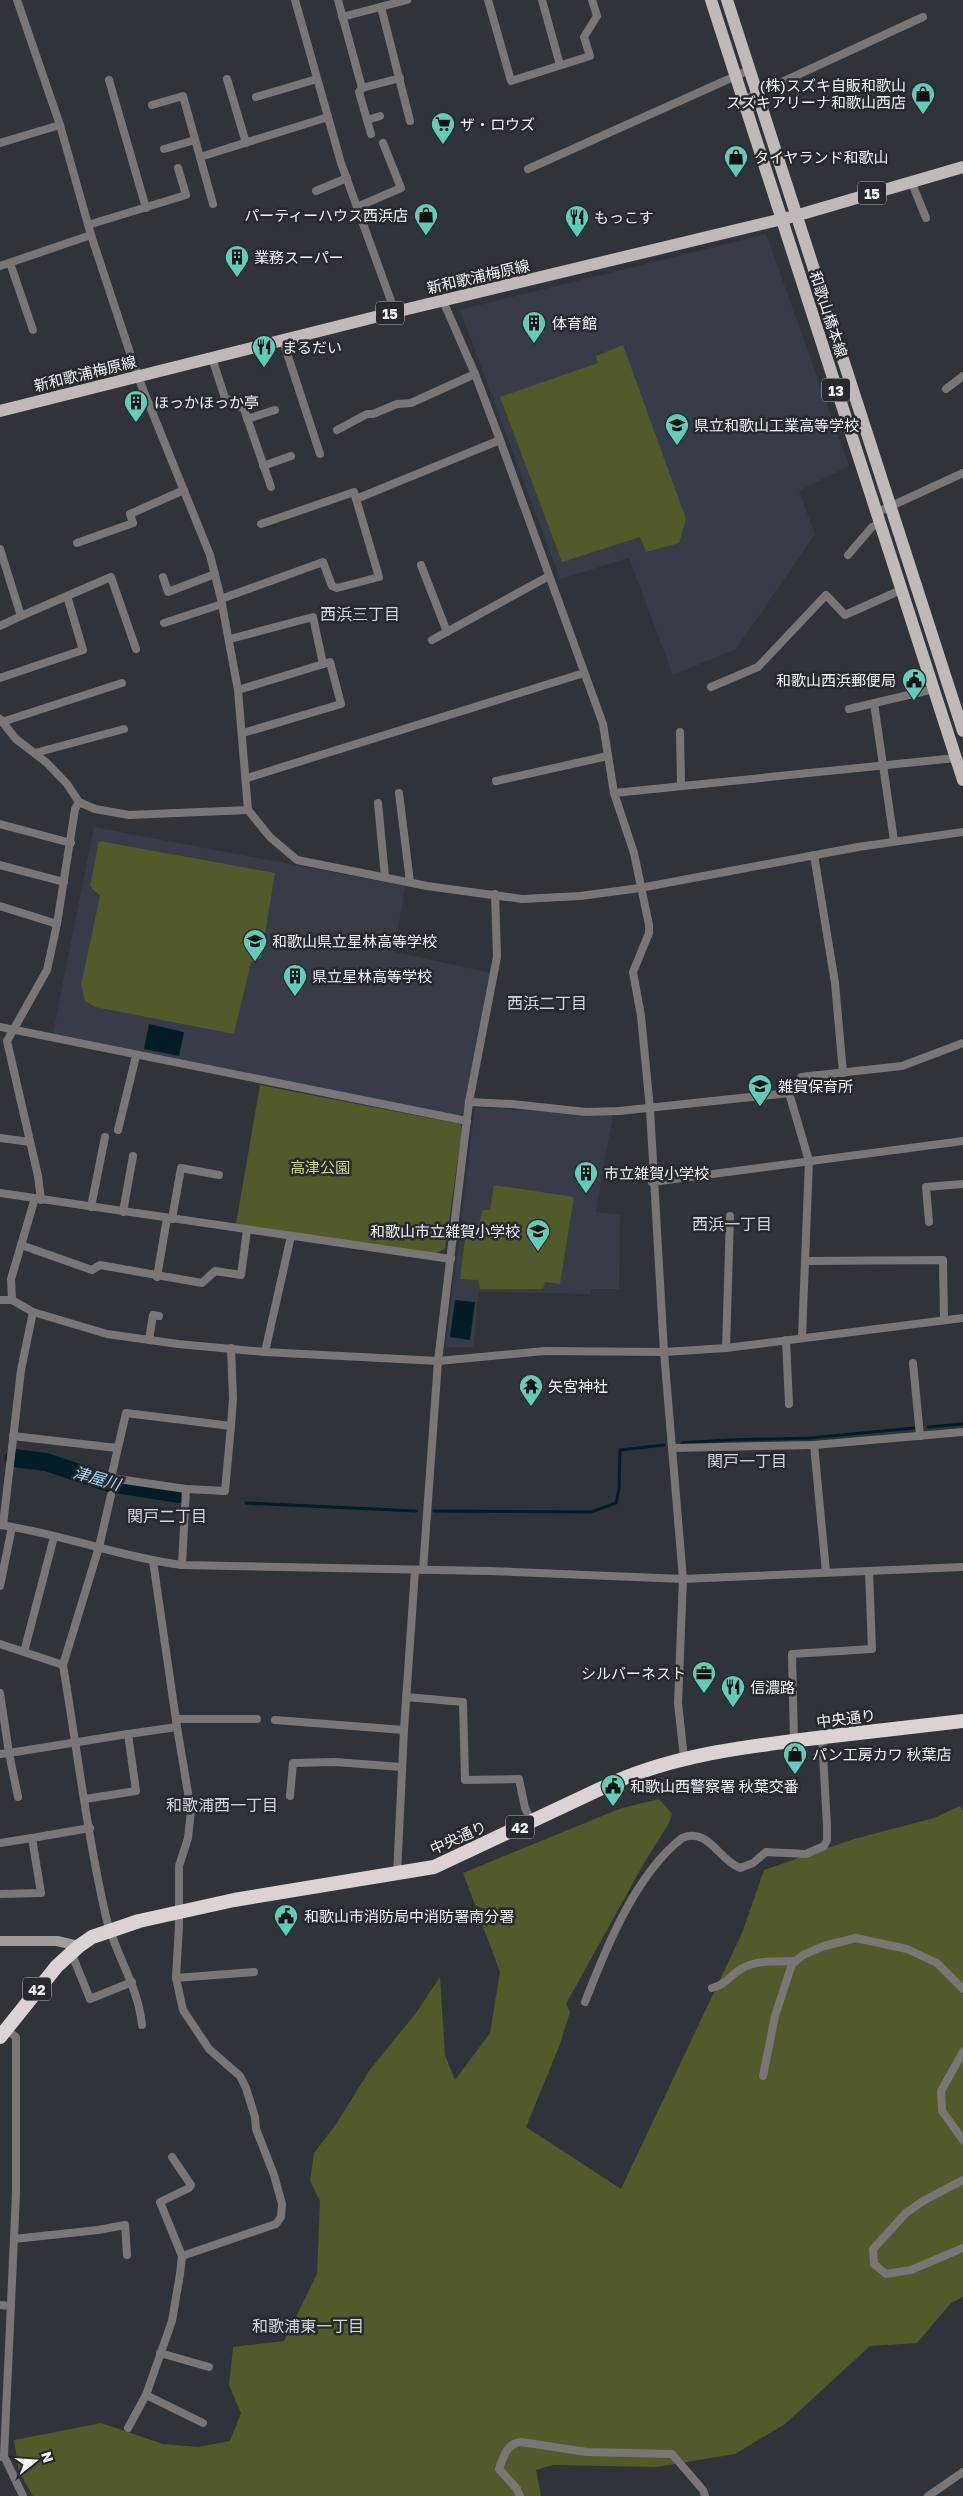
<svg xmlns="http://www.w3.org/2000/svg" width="963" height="2496" font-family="'Golos Text','Noto Sans JP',sans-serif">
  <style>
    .built { fill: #373c48 }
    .green { fill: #525a2a }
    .water { fill: #011e28 }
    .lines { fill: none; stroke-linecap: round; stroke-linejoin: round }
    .stream { stroke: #011e28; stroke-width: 3 }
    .river { stroke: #011e28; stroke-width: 18 }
    .street { stroke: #7a7677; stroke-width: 8 }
    .secondary { stroke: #a29c9c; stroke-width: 10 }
    .primary { stroke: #c1b8b9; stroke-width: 12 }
    .highway { stroke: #ddd2d3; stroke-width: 14 }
    .labels { text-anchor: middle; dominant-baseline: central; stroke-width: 5; stroke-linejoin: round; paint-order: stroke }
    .shield { fill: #27292f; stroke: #b6b8bc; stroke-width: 1 }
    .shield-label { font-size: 14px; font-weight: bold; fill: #f3f5f9 }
    .poi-label { font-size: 15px; fill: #f3f5f9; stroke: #27292f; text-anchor: start }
    .street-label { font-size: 15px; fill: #f3f5f9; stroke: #27292f }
    .park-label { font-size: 15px; fill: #cdde78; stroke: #27292f }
    .neighbourhood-label { font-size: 16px; fill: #d4d7df; stroke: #27292f }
    .water-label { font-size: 16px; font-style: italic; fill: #9bdef9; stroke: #27292f }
  </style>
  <rect width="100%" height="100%" fill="#31333a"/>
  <!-- built -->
  <g class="built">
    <path d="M766,234L849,466L799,491L815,534L736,649L673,675L629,558L560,579L460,310Z"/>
    <path d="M94,827L405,886L394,952L492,973L466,1109L460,1116L53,1033Z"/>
    <path d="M475,1108L613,1114L596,1212L620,1215L619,1289H591L590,1294L479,1292L473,1347H446Z"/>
  </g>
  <!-- green -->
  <g class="green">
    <path d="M623,345L686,519L679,543L646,552L640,537L562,562L500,397L598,363L596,356Z"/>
    <path d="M99,841L275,873L261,958L251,962L234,1034L95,1007L85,1001L81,985L100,896L90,886Z"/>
    <path d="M260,1085L460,1124L462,1130L445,1249L434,1254L236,1224Z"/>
    <path d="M494,1185L574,1197L560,1284L545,1282L543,1289H480L478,1280L460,1279L467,1224L478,1227L483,1210H490Z"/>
    <path d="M659,1799L672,1814L669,1823L644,1863L566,2004L570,2012L560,2044L526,2127L621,2189L742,1933L764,1870L854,1839L934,1818L960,1806L963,1811V2297L951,2303L917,2343L870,2346L785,2424L735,2454L657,2467L553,2465L536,2470L541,2496H33L19,2472L14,2440L101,2423L163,2444L198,2447L230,2441L241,2413L229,2385L233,2347L284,2341L317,2274L320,2201L310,2181L314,2153L337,2123L369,2071L416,2013L440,1977L445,2055L455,2080L490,2033L500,1972L463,1873L619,1809Z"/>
  </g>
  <!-- water -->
  <g class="water">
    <path d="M149,1024L184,1032L179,1056L144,1049Z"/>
    <path d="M455,1300L475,1302L470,1340L450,1337Z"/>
  </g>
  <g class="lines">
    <!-- stream -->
    <g class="stream">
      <path d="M928,1427L963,1424"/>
      <path d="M682,1443L727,1440L810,1438L914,1428"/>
      <path d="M246,1503L416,1511"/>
      <path d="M434,1511L591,1512L616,1503L619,1489L620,1450L664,1445"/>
    </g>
    <!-- river -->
    <path class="river" d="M14,1458L46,1462L109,1483L180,1494"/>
    <!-- street -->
    <g class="street">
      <path d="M17,0L60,125L91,235L138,377L210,555L221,599L238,690L248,810L270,837L297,860L427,886L522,899L580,896L640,888L858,847L963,832"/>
      <path d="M295,0L341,163L395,312"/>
      <path d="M338,0L362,88L400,78"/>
      <path d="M488,0L511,81L590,56L584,37L597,16L592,0"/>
      <path d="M542,0L560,65"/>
      <path d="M381,7L410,121"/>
      <path d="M342,17L407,0"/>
      <path d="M227,79L246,143"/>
      <path d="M109,80L146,208"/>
      <path d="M362,88L359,92L371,134"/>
      <path d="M256,97L317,79"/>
      <path d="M743,100L923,17"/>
      <path d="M152,105L183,96L213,204"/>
      <path d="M367,120L380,116"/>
      <path d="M0,143L60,125"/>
      <path d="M164,149L195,140"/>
      <path d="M200,157L328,117"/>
      <path d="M528,169L749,70"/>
      <path d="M911,181L926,218"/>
      <path d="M316,191L347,178"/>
      <path d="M357,207L401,188L383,143"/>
      <path d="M88,225L186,195L178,168"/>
      <path d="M10,263L33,330"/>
      <path d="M0,266L91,235"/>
      <path d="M443,301L475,374L500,440L603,724L614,793L634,853L649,925V933L633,972L641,1016L650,1109L664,1352L683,1579L678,1703L684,1758"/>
      <path d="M283,341L320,454"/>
      <path d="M212,358L225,398L244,409L271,487"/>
      <path d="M946,389L963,376"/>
      <path d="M247,419L275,410"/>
      <path d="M337,430L367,414H373L397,404L411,403L475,374"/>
      <path d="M263,466L291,456"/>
      <path d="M356,499L500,440"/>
      <path d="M876,513L963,473"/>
      <path d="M77,543L133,523L130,514L184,490"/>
      <path d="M848,555L872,527L880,523"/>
      <path d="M421,565L447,632"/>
      <path d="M163,577L168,592L215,574"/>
      <path d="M67,596L111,577L136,649"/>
      <path d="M221,599L323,562L332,586L337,588L379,577L354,492L261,524"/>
      <path d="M164,623L222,604"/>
      <path d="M0,626L21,616L0,549"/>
      <path d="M230,639L313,617L323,664"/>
      <path d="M432,640L549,576"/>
      <path d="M0,678L83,650L67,596L21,616"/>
      <path d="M711,687L758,667L826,595L845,615L901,590"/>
      <path d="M238,690L330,662L341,704L243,733"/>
      <path d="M874,703L894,841"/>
      <path d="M849,709L934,689"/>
      <path d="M0,719L16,739L47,763L67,784L79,802L95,809L129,815L248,810"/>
      <path d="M2,722L122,683"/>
      <path d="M680,732L681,785"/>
      <path d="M35,753L124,729"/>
      <path d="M247,778L584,673"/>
      <path d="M496,781L608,756"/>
      <path d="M399,793L410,882"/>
      <path d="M614,793L956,758"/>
      <path d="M378,803L385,877"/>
      <path d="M0,824L71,843"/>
      <path d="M814,855L835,983L843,1073"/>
      <path d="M0,865L64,882"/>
      <path d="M0,906L57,924"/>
      <path d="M0,1027L467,1121"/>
      <path d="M789,1093L809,1161L802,1337"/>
      <path d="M469,1102L512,1104L586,1112L619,1111L789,1093L796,1089L801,1077L902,1066L963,1043"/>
      <path d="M118,1130L136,1056"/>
      <path d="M0,1138L30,1142"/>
      <path d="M652,1182L963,1141"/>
      <path d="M0,1193L451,1259"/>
      <path d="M35,1198L11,1279L12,1300L33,1312L107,1334L178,1344L265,1352L438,1361L544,1351L664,1352L726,1348L963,1318"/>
      <path d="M41,1200L38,1176L7,1041L47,970L57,924L75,809L79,802"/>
      <path d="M91,1207L105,1137"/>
      <path d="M123,1212L133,1156"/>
      <path d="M172,1219L181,1168L219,1175"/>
      <path d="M929,1222L926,1187L963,1184"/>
      <path d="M21,1245L92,1270L100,1265L202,1283L215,1271L241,1275L247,1230"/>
      <path d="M805,1261L943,1260L944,1320"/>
      <path d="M157,1277L167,1218"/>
      <path d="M0,1300H12"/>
      <path d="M149,1340L153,1315L159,1316"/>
      <path d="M786,1340L789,1404"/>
      <path d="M231,1348L233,1398L231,1426"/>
      <path d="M726,1348L730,1216"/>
      <path d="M265,1352L291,1236"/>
      <path d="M913,1363L920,1436"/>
      <path d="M126,1413L231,1426L225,1491L186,1489L111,1478Z"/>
      <path d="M13,1436L117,1448"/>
      <path d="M814,1445L826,1572"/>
      <path d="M673,1448L814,1445L963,1432"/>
      <path d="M0,1525C62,1534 120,1557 182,1565L489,1571L683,1579L963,1567"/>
      <path d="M3,1525L21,1370L33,1312"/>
      <path d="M153,1561L177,1727L191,1811L188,1838L179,1866V1925L176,1978L183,2010L209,2049L240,2076L246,2088L255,2117L256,2129L274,2175L282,2204L281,2217L276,2224L182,2256"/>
      <path d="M182,1565L186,1489"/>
      <path d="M423,1570L438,1361L469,1102L497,957L495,894"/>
      <path d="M0,1586L12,1527"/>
      <path d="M0,1644L63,1665C77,1749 87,1834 106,1917C115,1954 138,1985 142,2025"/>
      <path d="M24,1652L54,1537"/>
      <path d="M63,1665L99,1547L111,1495"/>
      <path d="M0,1693L9,1753L0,1754"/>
      <path d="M406,1697L463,1702L465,1780L519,1779L525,1808L532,1822"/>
      <path d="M176,1719H257"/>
      <path d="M275,1720L404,1730"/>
      <path d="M794,1741L792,1654L872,1649L869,1571"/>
      <path d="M290,1796L293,1763L335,1762L402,1767"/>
      <path d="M18,1797L9,1753L128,1734"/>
      <path d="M85,1799L136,1791L128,1734L177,1727"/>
      <path d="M32,1838L90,1828"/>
      <path d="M0,1843L32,1838L41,1893L0,1894"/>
      <path d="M397,1874L404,1730L415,1570"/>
      <path d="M71,1952L90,1999L132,1982"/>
      <path d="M176,1978L254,1972"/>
      <path d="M712,1988C727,1984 729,1976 741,1969C758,1959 778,1962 796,1961"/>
      <path d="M585,2002C606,1948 635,1875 682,1838C709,1827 718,1860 740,1868L753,1863L766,1852L806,1854L824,1846L827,1840V1825L822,1737"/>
      <path d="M963,2052L941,2091L942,2111L963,2140"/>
      <path d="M763,2076L775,2016L792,1964L803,1955L824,1946L856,1938L907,1949L937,1963L963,1989"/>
      <path d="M963,2180L923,2201L906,2213L873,2249L874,2264L886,2274L911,2270L963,2248"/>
      <path d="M14,2239L98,2230L125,2225L127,2255"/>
      <path d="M0,2305L11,2306"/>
      <path d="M160,2353L209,2367"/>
      <path d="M146,2395L203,2423"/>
      <path d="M128,2428L146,2395L172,2321L180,2274L182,2256L160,2202L189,2188L191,2185L172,2157"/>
      <path d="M4,2456L23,2496"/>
      <path d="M0,2457L4,2456L16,2194V2037L6,2029"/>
      <path d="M520,2496L517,2489L499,2469C504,2456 506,2444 521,2442L587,2452L672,2454L703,2490L705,2496"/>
      <path d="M928,2496L963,2472"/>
    </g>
    <!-- secondary -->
    <path class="secondary" d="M0,1941H57L79,1946"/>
    <!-- primary -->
    <g class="primary">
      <path d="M711,0L963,780"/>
      <path d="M727,0L963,731"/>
      <path d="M0,411L395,312L795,216L963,167"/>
    </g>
    <!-- highway -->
    <path class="highway" d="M0,2037L57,1966L79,1946L92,1937L139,1921L234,1900L434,1867L617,1781C683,1753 753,1746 824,1737C870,1732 917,1726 963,1721"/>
  </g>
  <!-- icons -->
  <defs>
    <g id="shop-pin" transform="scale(1.25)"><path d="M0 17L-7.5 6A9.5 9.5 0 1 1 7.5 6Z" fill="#5eceb8" stroke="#27292f"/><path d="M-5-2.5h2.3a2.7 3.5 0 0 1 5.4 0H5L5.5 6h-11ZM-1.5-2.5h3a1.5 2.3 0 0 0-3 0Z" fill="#111"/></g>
    <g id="supermarket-pin" transform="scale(1.25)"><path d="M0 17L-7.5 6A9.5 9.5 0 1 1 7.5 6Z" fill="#5eceb8" stroke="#27292f"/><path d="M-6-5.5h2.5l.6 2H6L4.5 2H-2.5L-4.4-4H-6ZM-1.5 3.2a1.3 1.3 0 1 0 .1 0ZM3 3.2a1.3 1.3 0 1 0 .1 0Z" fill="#111"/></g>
    <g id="restaurant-pin" transform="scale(1.25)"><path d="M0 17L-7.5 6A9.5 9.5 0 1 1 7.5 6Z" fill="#5eceb8" stroke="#27292f"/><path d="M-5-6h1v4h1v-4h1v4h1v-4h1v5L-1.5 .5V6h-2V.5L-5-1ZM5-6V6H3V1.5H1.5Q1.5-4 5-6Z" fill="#111"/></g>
    <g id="building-pin" transform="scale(1.25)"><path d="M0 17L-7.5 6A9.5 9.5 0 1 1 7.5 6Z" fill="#5eceb8" stroke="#27292f"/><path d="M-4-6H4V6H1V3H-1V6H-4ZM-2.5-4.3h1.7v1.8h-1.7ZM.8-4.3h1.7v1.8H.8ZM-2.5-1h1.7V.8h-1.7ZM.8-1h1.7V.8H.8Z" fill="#111"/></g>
    <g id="school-pin" transform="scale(1.25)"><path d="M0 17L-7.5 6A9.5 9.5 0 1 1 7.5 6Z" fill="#5eceb8" stroke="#27292f"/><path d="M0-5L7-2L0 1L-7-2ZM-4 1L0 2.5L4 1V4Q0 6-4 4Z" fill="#111"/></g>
    <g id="civic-pin" transform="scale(1.25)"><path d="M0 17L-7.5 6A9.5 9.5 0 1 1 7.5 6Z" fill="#5eceb8" stroke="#27292f"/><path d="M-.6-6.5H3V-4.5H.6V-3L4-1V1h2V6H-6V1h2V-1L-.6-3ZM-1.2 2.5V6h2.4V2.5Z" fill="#111"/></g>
    <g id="temple-pin" transform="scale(1.25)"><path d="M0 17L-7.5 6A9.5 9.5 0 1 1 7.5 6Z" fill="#5eceb8" stroke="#27292f"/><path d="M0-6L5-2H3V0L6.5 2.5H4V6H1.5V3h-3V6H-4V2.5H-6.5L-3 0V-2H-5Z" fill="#111"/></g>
    <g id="office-pin" transform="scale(1.25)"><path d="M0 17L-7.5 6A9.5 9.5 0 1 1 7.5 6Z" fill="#5eceb8" stroke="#27292f"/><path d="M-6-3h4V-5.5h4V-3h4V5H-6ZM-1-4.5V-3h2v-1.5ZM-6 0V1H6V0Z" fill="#111"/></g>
  </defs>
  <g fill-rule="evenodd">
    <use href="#shop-pin" x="923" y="94"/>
    <use href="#supermarket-pin" x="443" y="124"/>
    <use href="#shop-pin" x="736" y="157"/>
    <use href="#shop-pin" x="426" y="215"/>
    <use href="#restaurant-pin" x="577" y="217"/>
    <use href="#building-pin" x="237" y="257"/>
    <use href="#building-pin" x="534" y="323"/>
    <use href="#restaurant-pin" x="264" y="347"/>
    <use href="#building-pin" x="136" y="402"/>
    <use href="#school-pin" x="677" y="425"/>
    <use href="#civic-pin" x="914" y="680"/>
    <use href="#school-pin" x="255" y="941"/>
    <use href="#building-pin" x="295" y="976"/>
    <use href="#school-pin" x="760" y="1086"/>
    <use href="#building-pin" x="586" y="1173"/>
    <use href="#school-pin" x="538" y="1231"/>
    <use href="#temple-pin" x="531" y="1386"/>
    <use href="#office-pin" x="704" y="1673"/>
    <use href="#restaurant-pin" x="733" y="1687"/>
    <use href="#shop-pin" x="795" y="1754"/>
    <use href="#civic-pin" x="613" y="1786"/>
    <use href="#civic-pin" x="286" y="1916"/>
  </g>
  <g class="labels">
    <!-- shield labels -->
    <g class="shield">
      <rect x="858" y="181.5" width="28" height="23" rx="4"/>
      <rect x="376" y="301.5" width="28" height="23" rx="4"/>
      <rect x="822" y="378.5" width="28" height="23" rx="4"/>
      <rect x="506" y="1815.5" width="28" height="23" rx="4"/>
      <rect x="23" y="1977.5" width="28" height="23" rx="4"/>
    </g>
    <g class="shield-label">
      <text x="872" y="193">15</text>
      <text x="390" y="313">15</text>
      <text x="836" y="390">13</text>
      <text x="520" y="1827">42</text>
      <text x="37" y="1989">42</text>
    </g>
    <!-- poi labels -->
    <g class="poi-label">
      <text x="906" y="85" text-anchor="end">(株)スズキ自販和歌山<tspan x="906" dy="17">スズキアリーナ和歌山西店</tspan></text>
      <text x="460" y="124">ザ・ロウズ</text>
      <text x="754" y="157">タイヤランド和歌山</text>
      <text x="408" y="215" text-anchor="end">パーティーハウス西浜店</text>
      <text x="594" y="217">もっこす</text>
      <text x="254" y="257">業務スーパー</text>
      <text x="552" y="323">体育館</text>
      <text x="282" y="347">まるだい</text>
      <text x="154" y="402">ほっかほっか亭</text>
      <text x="694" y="425">県立和歌山工業高等学校</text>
      <text x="896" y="680" text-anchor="end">和歌山西浜郵便局</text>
      <text x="272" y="941">和歌山県立星林高等学校</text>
      <text x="312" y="976">県立星林高等学校</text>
      <text x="778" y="1086">雑賀保育所</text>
      <text x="604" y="1173">市立雑賀小学校</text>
      <text x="520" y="1231" text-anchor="end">和歌山市立雑賀小学校</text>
      <text x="548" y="1386">矢宮神社</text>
      <text x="686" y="1673" text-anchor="end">シルバーネスト</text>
      <text x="750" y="1687">信濃路</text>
      <text x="812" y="1754">パン工房カワ 秋葉店</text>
      <text x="630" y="1786">和歌山西警察署 秋葉交番</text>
      <text x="304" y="1916">和歌山市消防局中消防署南分署</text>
    </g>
    <!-- street labels -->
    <g class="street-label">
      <text transform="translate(478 276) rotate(-13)">新和歌浦梅原線</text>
      <text transform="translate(829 314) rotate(72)">和歌山橋本線</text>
      <text transform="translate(85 373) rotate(-14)">新和歌浦梅原線</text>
      <text transform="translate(846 1718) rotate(-7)">中央通り</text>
      <text transform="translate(458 1837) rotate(-24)">中央通り</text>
    </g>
    <!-- park labels -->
    <g class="park-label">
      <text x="320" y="1167">高津公園</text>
    </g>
    <!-- neighbourhood labels -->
    <g class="neighbourhood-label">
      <text x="360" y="614">西浜三丁目</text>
      <text x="547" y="1003">西浜二丁目</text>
      <text x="732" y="1224">西浜一丁目</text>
      <text x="747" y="1461">関戸一丁目</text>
      <text x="167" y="1516">関戸二丁目</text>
      <text x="222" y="1805">和歌浦西一丁目</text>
      <text x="308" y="2326">和歌浦東一丁目</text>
    </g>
    <!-- water labels -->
    <g class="water-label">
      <text transform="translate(97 1478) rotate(16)">津屋川</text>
    </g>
  </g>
  <!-- north arrow -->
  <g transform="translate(35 2461) rotate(73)" stroke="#27292f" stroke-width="4" paint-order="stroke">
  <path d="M0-4L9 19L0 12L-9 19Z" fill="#f3f5f9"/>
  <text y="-8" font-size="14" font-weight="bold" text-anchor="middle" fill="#f3f5f9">N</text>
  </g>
</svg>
